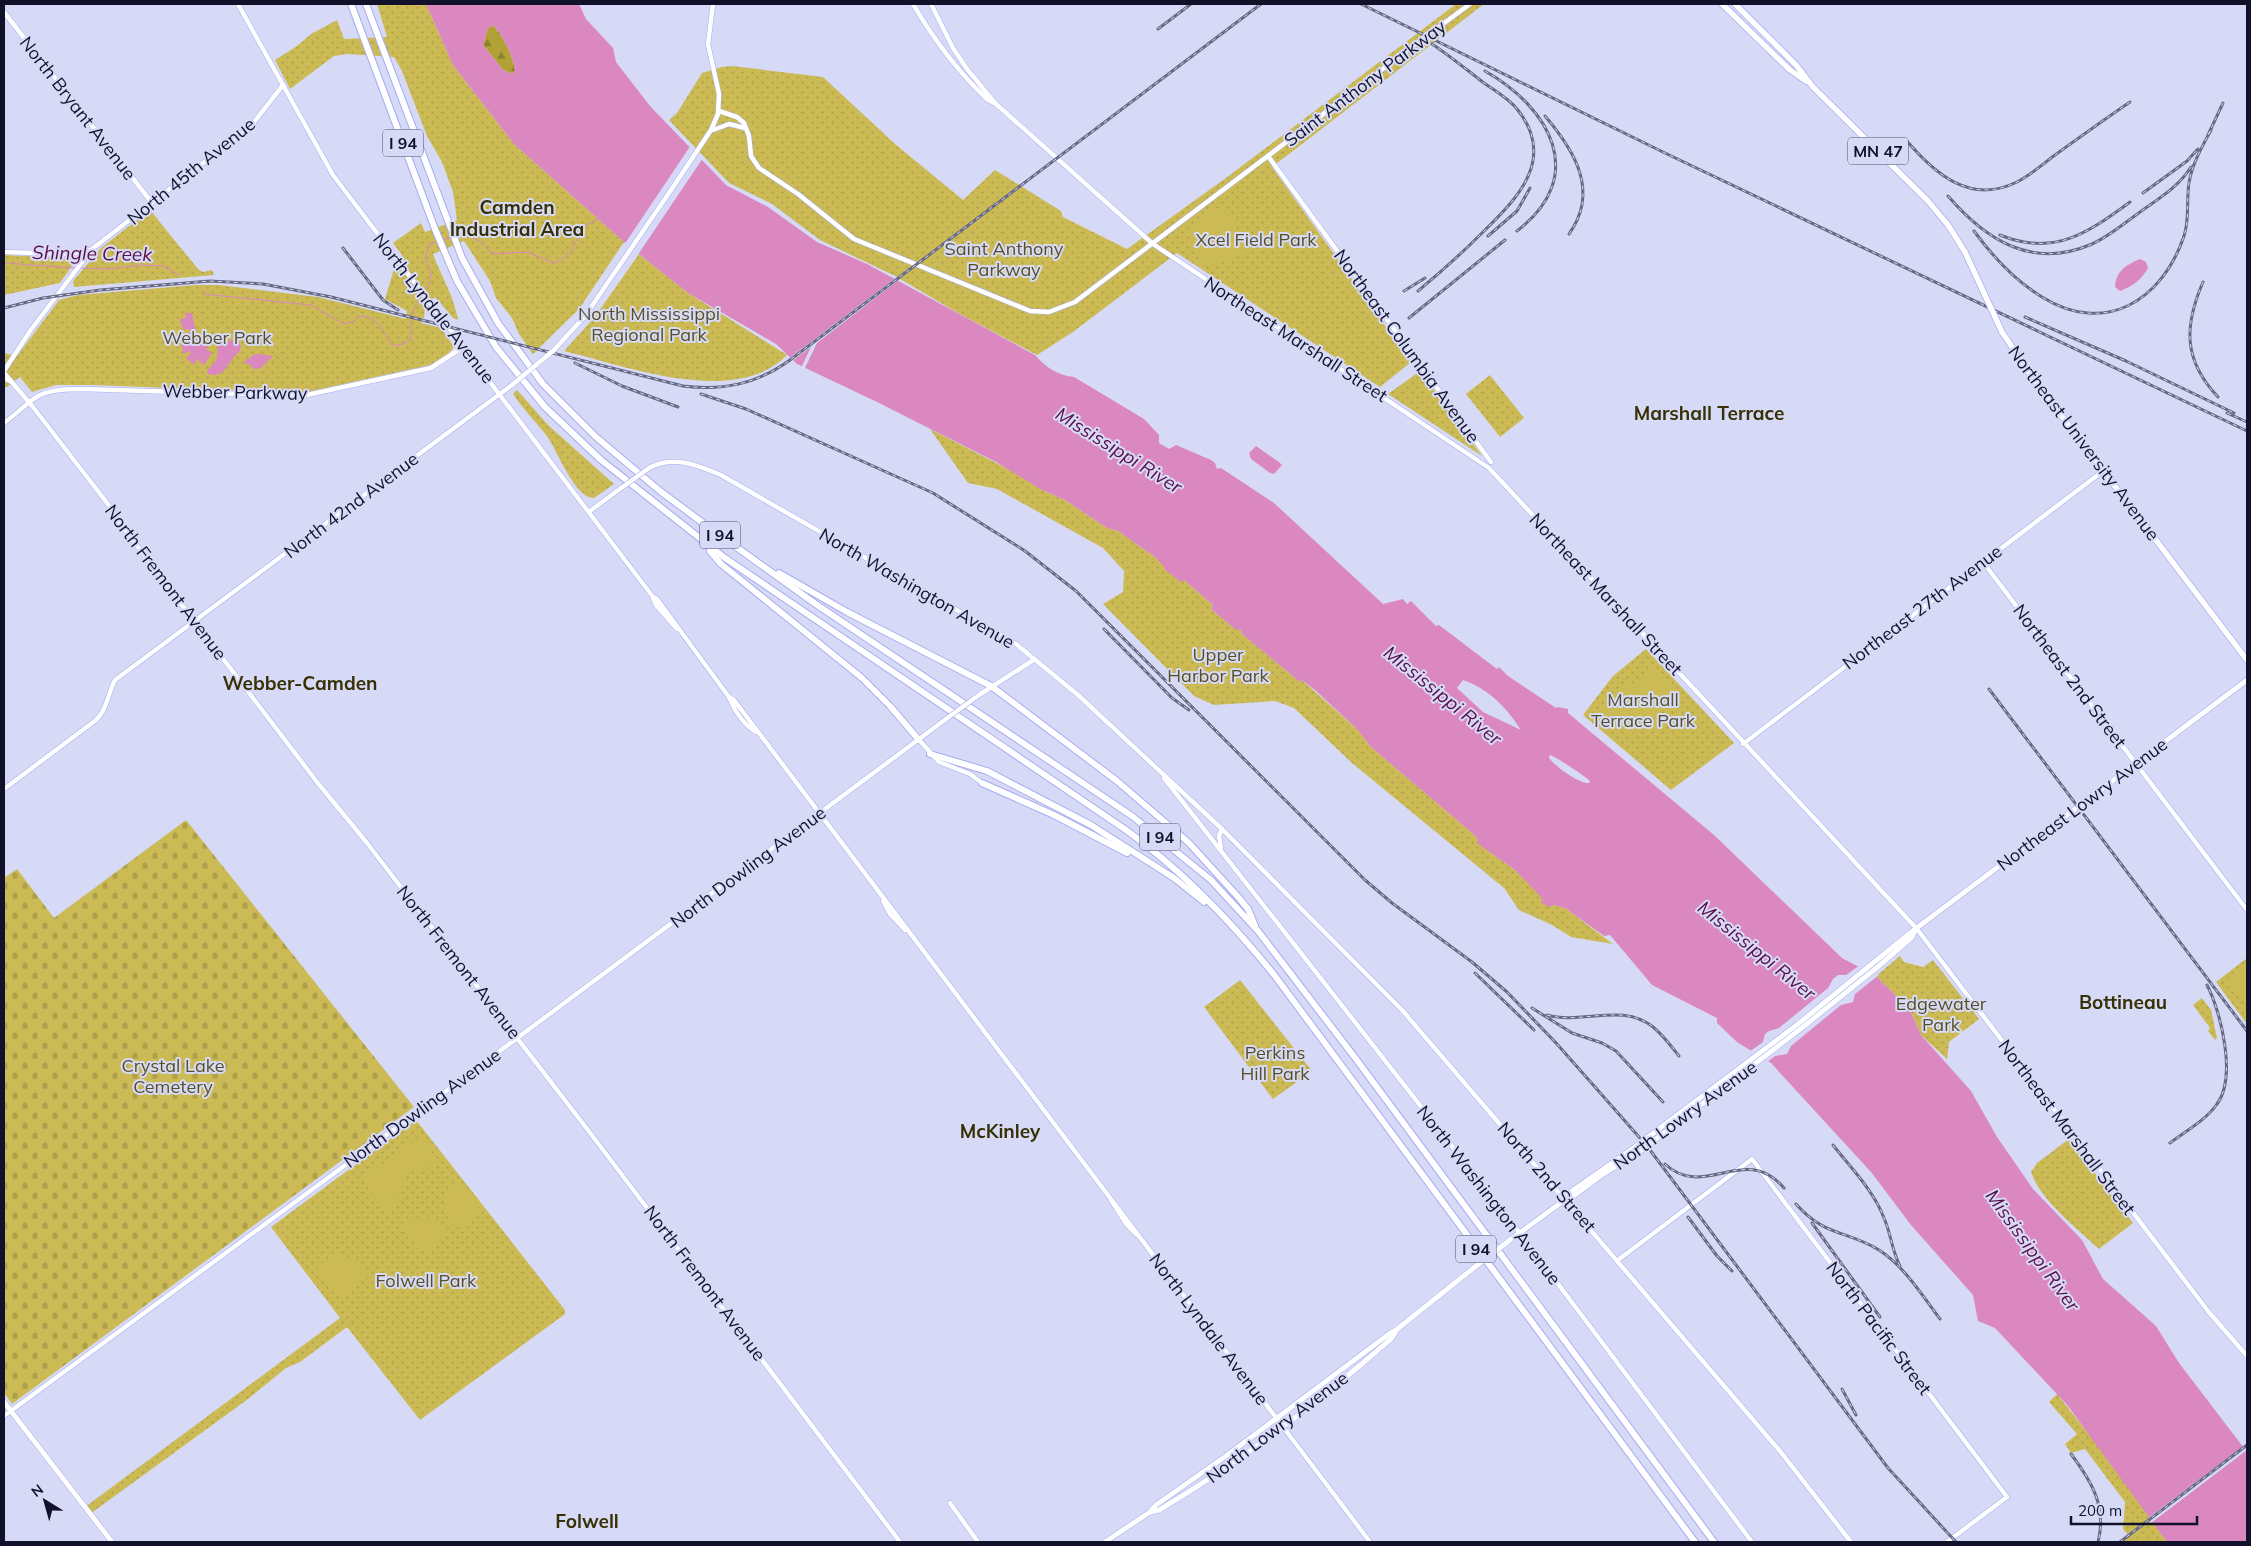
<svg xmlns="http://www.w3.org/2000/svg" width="2251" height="1546" font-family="Mulish,sans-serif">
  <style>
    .green { fill: url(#green-dots) }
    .forest { fill: url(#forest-firs) }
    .cemetery { fill: url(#cemetery-stones) }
    .pitch { fill: #cb5 }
    .water { fill: #db87c0; fill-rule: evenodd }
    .pier { fill: #d7daf7 }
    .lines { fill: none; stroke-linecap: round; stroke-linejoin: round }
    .stream { stroke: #db87c0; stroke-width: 1 }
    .tertiary-casing { stroke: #a6acf0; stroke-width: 5.5 }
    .secondary-casing { stroke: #a6acf0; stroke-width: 6 }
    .primary-casing { stroke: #a6acf0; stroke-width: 7 }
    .motorway-casing { stroke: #a6acf0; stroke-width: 8 }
    .tertiary { stroke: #fff; stroke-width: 4.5 }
    .secondary { stroke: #fff; stroke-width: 5 }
    .primary { stroke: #fff; stroke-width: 5.5 }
    .motorway { stroke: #fff; stroke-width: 6 }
    .rail-casing { stroke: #676983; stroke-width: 3 }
    .rail { stroke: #d7daf7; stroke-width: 1; stroke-dasharray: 4; stroke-linecap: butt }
    .tertiary-bridge-casing { stroke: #a6acf0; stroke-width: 5.5; stroke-linecap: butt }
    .secondary-bridge-casing { stroke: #a6acf0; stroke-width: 6; stroke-linecap: butt }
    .primary-bridge-casing { stroke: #a6acf0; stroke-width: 7; stroke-linecap: butt }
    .tertiary-bridge { stroke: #fff; stroke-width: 4.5 }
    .secondary-bridge { stroke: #fff; stroke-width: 5 }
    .primary-bridge { stroke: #fff; stroke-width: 5.5 }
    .labels { text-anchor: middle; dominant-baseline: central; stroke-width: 4; stroke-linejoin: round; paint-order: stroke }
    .shield { fill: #d7daf7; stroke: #4c4e68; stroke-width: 1 }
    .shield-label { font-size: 16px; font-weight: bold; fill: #11122a }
    .street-label { font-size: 18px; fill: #11122a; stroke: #d7daf7 }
    .park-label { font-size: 18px; fill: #564f24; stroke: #d7daf7 }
    .neighbourhood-label { font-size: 19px; font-weight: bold; fill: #373005; stroke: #d7daf7 }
    .water-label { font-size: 19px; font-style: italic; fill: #5a0e48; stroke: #d7daf7 }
  </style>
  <defs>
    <pattern id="green-dots" width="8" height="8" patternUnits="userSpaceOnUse" patternTransform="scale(1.25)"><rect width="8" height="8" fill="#cb5"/><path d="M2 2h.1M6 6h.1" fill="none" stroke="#aea04a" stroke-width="1.8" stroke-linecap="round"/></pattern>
    <pattern id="forest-firs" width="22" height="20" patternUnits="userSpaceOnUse" patternTransform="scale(1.25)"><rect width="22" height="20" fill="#b2a136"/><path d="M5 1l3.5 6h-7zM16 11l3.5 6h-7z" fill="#8f822e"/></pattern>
    <pattern id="cemetery-stones" width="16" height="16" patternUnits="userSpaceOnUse" patternTransform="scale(1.25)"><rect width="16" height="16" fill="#cb5"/><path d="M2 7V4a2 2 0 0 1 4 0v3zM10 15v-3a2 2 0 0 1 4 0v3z" fill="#aea04a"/></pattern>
  </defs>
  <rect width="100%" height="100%" fill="#d7daf7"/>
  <!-- green -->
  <g class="green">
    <path d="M377,4H426L453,65L514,144L624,242L579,309L533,354L519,334L512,318L496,298L490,281L464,241L433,254C441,276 454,296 458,320L453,318L435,297L425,307L424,318H422L421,323L441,328L454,347L449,353L430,365L303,393L92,385H56L32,392L20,377L7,387H4V353L17,356L59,300L78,295L195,285H218L318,297L406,319L407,311L385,299L394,269L402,255L393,243L421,223L425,232L457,220L453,192L442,162L427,136L402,71L394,57L347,54L334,56L290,89L275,60L297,46L311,34L337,20L344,39L387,37Z"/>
    <path d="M1456,4H1484L1272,167L1411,362L1380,387L1177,253L1073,332L1037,355L958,313L895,276L820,240L772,204L729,183L669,120L677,113L702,73L722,67L732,66L823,77L895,144L963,200L995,170L1061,211L1063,217L1127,249L1226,178Z"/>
    <path d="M150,210L198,269L203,272L212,270L214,275L74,287L73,281L102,247Z"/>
    <path d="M639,254L688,293L787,355C735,408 626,366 564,351L594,318Z"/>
    <path d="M4,255L69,258L78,257L60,283L4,295Z"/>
    <path d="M1420,371L1482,456L1388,394Z"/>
    <path d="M1490,375L1524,418L1500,437L1466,394Z"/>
    <path d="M517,390L548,425L614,484L594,498C575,499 557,450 547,436C536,422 523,409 513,394Z"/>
    <path d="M930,429L1010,470L1042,490L1065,500L1107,528L1118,531L1155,557L1166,568L1164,569L1184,580L1213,605L1211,609L1235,629H1240L1242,634L1300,682L1302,680L1357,729L1371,747L1471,832L1491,853L1515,870L1542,897L1553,905L1565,908L1613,944L1571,937L1552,925L1519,910L1504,888L1352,763L1294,708L1275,701L1214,705L1194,696L1103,604L1123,592L1124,571L1103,548L997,489L968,483Z"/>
    <path d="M1646,649L1734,743L1671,790L1583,715L1613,676Z"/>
    <path d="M1900,956L1904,962L1923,967L1933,960L1979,1019L1949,1042L1947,1059L1921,1035L1910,1010L1876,976Z"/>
    <path d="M2247,958V1024L2216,982Z"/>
    <path d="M1240,980L1312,1071L1273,1099L1204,1007Z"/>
    <path d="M2202,998L2211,1010L2217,1038L2215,1040L2208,1031L2210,1028L2193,1005Z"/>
    <path d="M416,1120L565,1310V1314L420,1420L347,1327L300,1362L286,1368L248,1399L90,1514L85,1507L340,1318L271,1227Z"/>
    <path d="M2069,1139L2133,1223L2099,1249C2077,1228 2041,1201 2031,1172L2037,1163Z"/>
    <path d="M2057,1394L2106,1456L2167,1542H2120L2128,1535L2123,1529L2125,1502L2085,1449L2071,1453L2065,1444L2077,1434L2049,1402Z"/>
  </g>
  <!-- forest -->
  <path class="forest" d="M493,25C503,36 514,57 515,71L512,74L503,70L483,45L488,28Z"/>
  <!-- cemetery -->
  <path class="cemetery" d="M186,820L414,1107L12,1404L4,1393V878L17,869L54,918Z"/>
  <!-- pitch -->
  <g class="pitch">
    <path d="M1226,207L1247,248L1246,252L1227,260L1202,266C1184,230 1186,220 1226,207Z"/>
    <path d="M1652,667L1678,695L1647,725L1642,719L1640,724L1629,737L1599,711L1627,679L1638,687L1644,675Z"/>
    <path d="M2247,960V992L2241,997L2227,979Z"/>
    <path d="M416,1139L423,1140L439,1162C426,1170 417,1171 403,1167L408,1183L387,1213L364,1182L365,1175L397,1155Z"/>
    <path d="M456,1178L478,1207L477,1212L454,1230C442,1207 442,1200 456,1178Z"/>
    <path d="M427,1217L440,1222L451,1231L426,1251L419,1250L400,1224L414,1219Z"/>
    <path d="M337,1256C352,1258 364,1261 369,1276L343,1296L338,1295L317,1267L325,1260Z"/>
  </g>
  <!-- water -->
  <g class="water">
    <path d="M426,4H579L586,19L613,48L616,62L650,106L726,185L768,207L817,242L867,264L1035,355C1045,367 1059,376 1074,377L1144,419L1159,435V443L1169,449L1176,445L1211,460L1215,463L1217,469L1221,468L1274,503L1383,604L1403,599L1407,604L1411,601L1436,626L1439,625L1497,669L1499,667L1508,676L1556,708L1558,707L1568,709V713L1714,835L1842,958L1876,976L1910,1010L1921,1035L1971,1091L1997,1137L2033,1189L2082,1240L2103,1279L2156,1326L2179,1363L2247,1452V1542H2167L2068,1406L1995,1328L1978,1321L1973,1295L1911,1225L1871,1172L1771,1063L1737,1042L1717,1023V1018L1652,985L1610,935L1604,936L1565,908L1553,905L1549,907L1542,903L1541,897L1515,870L1477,843L1478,839L1471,832L1371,747L1357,729L1316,691L1302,680L1300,682L1242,634L1240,629L1236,630L1211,609L1213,605L1184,580L1181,582L1164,569L1165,568L1155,557L1118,531L1107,528L1065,500L1042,490L996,462L877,402L797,364L776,344L688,293L624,242L514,144L453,65ZM493,25C503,36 514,57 515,71L512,74L503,70L483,45L488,28ZM1463,680C1489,689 1507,708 1521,730L1483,712L1457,688ZM1550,755C1553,755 1588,778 1590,781L1589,783C1579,784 1555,766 1549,758Z"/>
    <path d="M2140,259L2146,262L2148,268C2141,280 2133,286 2120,291L2115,287C2115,272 2127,264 2140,259Z"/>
    <path d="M185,313H192L197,336L208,345L206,349L212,353L204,365L199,361L198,358L194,365L186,358L191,353L190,351L184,354L181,345L184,335L190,332V329L183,330L180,319L186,318Z"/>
    <path d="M231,340L239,342L241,346C240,352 238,353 234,357C227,365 223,379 208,374L207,371L217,359L218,346Z"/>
    <path d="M258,354L273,356L261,368L254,369L249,364L243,363L253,355Z"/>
    <path d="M1256,446L1279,462L1282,465L1274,474L1270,473L1251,459L1249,453Z"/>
  </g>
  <!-- pier -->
  <g class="pier">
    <path d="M691,145L703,158L637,256L624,245Z"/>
    <path d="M897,277L900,279L817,343L804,370L801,368L811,347L791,362L788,359Z"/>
    <path d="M1860,965L1879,975L1855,994L1853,1002L1841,1005L1791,1046L1787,1054L1775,1056L1766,1063L1749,1052L1763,1042L1765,1034L1769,1031L1779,1028L1828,988L1833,979L1838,975H1846Z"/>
    <path d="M2245,1445L2247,1450L2151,1523L2148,1518Z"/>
  </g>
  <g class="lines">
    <!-- stream -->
    <g class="stream">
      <path d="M456,236C472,230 481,243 492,254L527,252L554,263L560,261L570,252L585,226L598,219"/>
      <path d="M441,240L452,237"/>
      <path d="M4,263L75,268"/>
      <path d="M79,268L107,269L141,265L163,266L179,275"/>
      <path d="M424,292C434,280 431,272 425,258L430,244L438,242"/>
      <path d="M203,294L311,305L344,324L353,322L360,316C379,317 382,331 392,345H400L411,340C411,319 409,314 422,296"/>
    </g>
    <!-- tertiary casing -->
    <g class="tertiary-casing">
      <g id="tertiary">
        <path d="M238,4L333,175L653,597L657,599L729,697C734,709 743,724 756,732"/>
        <path d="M913,4C934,40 957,71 988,100L994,103"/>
        <path d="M931,4L953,48L967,69L996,104L1153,244L1489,468L1917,929L2208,1311L2247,1356"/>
        <path d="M4,12L152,203"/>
        <path d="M719,111L737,117L744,123L749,136L751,156L759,168L798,194L854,239L1030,311L1049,312L1075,302L1421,40"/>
        <path d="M713,130L729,124L745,128"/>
        <path d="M1268,156L1491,462"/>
        <path d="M671,190L711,130L718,114L719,94L708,44L713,4"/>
        <path d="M4,252L71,254L91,250"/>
        <path d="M4,371L30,331L92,249L251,126L283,85"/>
        <path d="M4,373L33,407L114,512L118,521L317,782L367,843L594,1138L900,1542"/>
        <path d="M4,378L12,382"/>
        <path d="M4,423C39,396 35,389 83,389L302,396L431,368L463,347"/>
        <path d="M649,468C674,455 697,465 721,475L1016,644L1078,695L1222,829L1402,1010L1779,1450L1851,1542"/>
        <path d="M590,511L617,491"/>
        <path d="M1983,562L2247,910"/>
        <path d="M653,598L656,605L677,629"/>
        <path d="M979,695L1035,659"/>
        <path d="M729,697L734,700L1370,1542"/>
        <path d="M919,740L939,762L970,774L982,783"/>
        <path d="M1743,744L2103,471"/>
        <path d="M1164,778L1516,1228L1752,1542"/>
        <path d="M4,789L96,720C107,710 108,693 115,680L512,385"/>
        <path d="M1221,848L1219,836L1222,829"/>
        <path d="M883,901L890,914L905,930"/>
        <path d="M1111,1200L1127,1225L1137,1235"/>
        <path d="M1618,1260L1752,1159L2007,1497L1947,1542"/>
        <path d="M4,1416L442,1094L946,719"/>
        <path d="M950,1503L978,1542"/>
      </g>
    </g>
    <!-- secondary casing -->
    <g class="secondary-casing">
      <g id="secondary">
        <path d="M1798,1024L1910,933L2247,680"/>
        <path d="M1803,1027L1880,965L1912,937L1916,929"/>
        <path d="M1566,1198L1569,1193L1635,1147"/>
        <path d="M1510,1240L1566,1199L1572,1197L1602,1175L1639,1152"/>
        <path d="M4,1402L112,1542"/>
        <path d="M1151,1512L1159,1510C1242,1461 1320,1401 1392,1338L1396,1331"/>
        <path d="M1105,1542L1150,1512L1156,1505L1226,1456L1389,1334L1396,1330L1466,1274"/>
      </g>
    </g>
    <!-- primary casing -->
    <g class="primary-casing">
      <g id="primary">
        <path d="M1722,4L1790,70L1806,81"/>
        <path d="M1735,4L1796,65L1813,87L1928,201L1948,225L1965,252"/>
        <path d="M2002,332L2032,377L2247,660"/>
      </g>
    </g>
    <!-- motorway casing -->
    <g class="motorway-casing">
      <g id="motorway">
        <path d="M351,4L435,229L457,281L496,347L545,407L601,460L725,558L1126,830C1183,871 1231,921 1275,976L1695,1542"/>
        <path d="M366,4L462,258L498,323L543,384L596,437L660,491L707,526L817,605L1132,816L1211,880L1258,931L1356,1059L1714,1542"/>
        <path d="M710,551L721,564L862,678L890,706L919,740"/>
        <path d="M779,573L847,612L991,686L1117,781L1189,843L1239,898L1248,909L1255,926"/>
        <path d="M930,754L987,771L1091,825L1174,878L1204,902"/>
        <path d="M982,783L1054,815L1127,853"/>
      </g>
    </g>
    <!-- tertiary -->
    <use href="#tertiary" class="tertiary"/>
    <!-- secondary -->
    <use href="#secondary" class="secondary"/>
    <!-- primary -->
    <use href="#primary" class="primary"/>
    <!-- motorway -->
    <use href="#motorway" class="motorway"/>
    <!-- rail casing -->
    <g class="rail-casing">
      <g id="rail">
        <path d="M1361,4L1665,153L2247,431"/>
        <path d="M1158,29L1191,4"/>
        <path d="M1485,71C1550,108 1589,176 1517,231"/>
        <path d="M1545,116C1574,150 1600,191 1569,234"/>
        <path d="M2208,135L2223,103"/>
        <path d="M1906,140C1935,174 1970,205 2017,182C2031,175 2043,164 2055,155C2080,137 2105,119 2130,102"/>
        <path d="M2143,193L2187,161L2198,149"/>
        <path d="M1948,196C1986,240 2032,270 2092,244C2108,237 2122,225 2136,215C2156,200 2178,188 2191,167"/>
        <path d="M1974,231C1993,257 2014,280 2042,297C2105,336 2162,301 2184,236C2190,218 2186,201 2189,183C2192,164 2202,147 2211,130"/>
        <path d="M2000,235C2054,257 2088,233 2130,202"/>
        <path d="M1488,236L1517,211L1530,188"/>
        <path d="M343,248L383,300L398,310"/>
        <path d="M2203,282C2184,326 2183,360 2218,397"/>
        <path d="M1404,291L1425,278"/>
        <path d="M1418,291C1441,272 1462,253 1483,232C1518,198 1557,158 1517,109C1508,98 1495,91 1484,83C1467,70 1450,56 1432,44"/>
        <path d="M4,308L43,298L100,290L210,281L263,284L331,297L683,386C723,391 757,384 790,360L1261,4"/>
        <path d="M2025,317L2126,361L2234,413"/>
        <path d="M1409,318L1505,240"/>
        <path d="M575,363L622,386L678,407"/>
        <path d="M701,394L746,409L933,493L1025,551L1076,591L1365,880L1392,903L1472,962L1507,992L1557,1044L1647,1146L1888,1468L1956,1542"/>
        <path d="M2227,413L2247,422"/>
        <path d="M1104,629L1172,698L1189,710"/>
        <path d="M1989,689L2247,1031"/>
        <path d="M1475,973L1534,1030"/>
        <path d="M1532,1008L1572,1033L1602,1043L1616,1051L1663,1102"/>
        <path d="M1547,1015C1582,1025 1622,1002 1653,1027C1663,1035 1671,1046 1679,1056"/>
        <path d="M2170,1143C2186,1131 2206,1120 2217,1104C2237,1077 2221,1012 2207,985"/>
        <path d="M1833,1145C1851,1168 1874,1191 1884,1218C1891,1234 1892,1251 1900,1266"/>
        <path d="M1665,1164C1704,1201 1745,1142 1784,1188"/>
        <path d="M1796,1204C1825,1237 1846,1230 1879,1250C1904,1266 1922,1295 1940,1319"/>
        <path d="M1688,1217L1717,1256L1732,1271"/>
        <path d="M1812,1223L1880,1317"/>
        <path d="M1842,1389L1856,1415"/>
        <path d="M2071,1454C2092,1482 2107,1507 2098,1542"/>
        <path d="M2120,1542L2247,1445"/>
      </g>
    </g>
    <!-- rail -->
    <use href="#rail" class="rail"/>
    <!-- tertiary-bridge casing -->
    <g class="tertiary-bridge-casing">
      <g id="tertiary-bridge">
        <path d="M1421,40L1470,4"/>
        <path d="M512,385L554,350L585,316L671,190"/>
        <path d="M617,491L649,468"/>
        <path d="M946,719L979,695"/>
      </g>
    </g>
    <!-- secondary-bridge casing -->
    <g class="secondary-bridge-casing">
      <g id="secondary-bridge">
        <path d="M1635,1147L1798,1024"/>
        <path d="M1639,1152L1803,1027"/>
        <path d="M1466,1274L1510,1240"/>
      </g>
    </g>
    <!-- primary-bridge casing -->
    <g class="primary-bridge-casing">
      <path id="primary-bridge" d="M1965,252L2002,332"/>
    </g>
    <!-- tertiary-bridge -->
    <use href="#tertiary-bridge" class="tertiary-bridge"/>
    <!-- secondary-bridge -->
    <use href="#secondary-bridge" class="secondary-bridge"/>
    <!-- primary-bridge -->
    <use href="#primary-bridge" class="primary-bridge"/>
  </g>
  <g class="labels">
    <!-- shield labels -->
    <g class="shield">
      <rect x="383" y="129.5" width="40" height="27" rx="4"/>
      <rect x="1848" y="137.5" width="60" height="27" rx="4"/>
      <rect x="700" y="521.5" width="40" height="27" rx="4"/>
      <rect x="1140" y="823.5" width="40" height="27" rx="4"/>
      <rect x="1456" y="1235.5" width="40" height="27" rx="4"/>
    </g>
    <g class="shield-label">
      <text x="403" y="143">I 94</text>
      <text x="1878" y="151">MN 47</text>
      <text x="720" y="535">I 94</text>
      <text x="1160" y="837">I 94</text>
      <text x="1476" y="1249">I 94</text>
    </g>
    <!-- street labels -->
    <g class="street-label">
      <text transform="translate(1365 83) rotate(-37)">Saint Anthony Parkway</text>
      <text transform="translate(78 108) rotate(52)">North Bryant Avenue</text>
      <text transform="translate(191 171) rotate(-39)">North 45th Avenue</text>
      <text transform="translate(434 308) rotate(52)">North Lyndale Avenue</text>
      <text transform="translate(1296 339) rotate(33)">Northeast Marshall Street</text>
      <text transform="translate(1407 346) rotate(54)">Northeast Columbia Avenue</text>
      <text transform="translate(235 392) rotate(1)">Webber Parkway</text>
      <text transform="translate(2084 443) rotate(53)">Northeast University Avenue</text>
      <text transform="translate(351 505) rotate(-37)">North 42nd Avenue</text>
      <text transform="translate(166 582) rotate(53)">North Fremont Avenue</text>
      <text transform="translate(917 588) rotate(30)">North Washington Avenue</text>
      <text transform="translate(1606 594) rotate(47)">Northeast Marshall Street</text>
      <text transform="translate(1922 607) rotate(-37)">Northeast 27th Avenue</text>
      <text transform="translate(2070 676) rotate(53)">Northeast 2nd Street</text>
      <text transform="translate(2082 804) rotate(-37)">Northeast Lowry Avenue</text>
      <text transform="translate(748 867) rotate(-37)">North Dowling Avenue</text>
      <text transform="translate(459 962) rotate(52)">North Fremont Avenue</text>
      <text transform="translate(422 1108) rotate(-36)">North Dowling Avenue</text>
      <text transform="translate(1685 1115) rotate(-36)">North Lowry Avenue</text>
      <text transform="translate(2067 1127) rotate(53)">Northeast Marshall Street</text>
      <text transform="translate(1547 1177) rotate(49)">North 2nd Street</text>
      <text transform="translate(1489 1195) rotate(52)">North Washington Avenue</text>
      <text transform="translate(705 1283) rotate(53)">North Fremont Avenue</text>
      <text transform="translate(1879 1328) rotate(53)">North Pacific Street</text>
      <text transform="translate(1209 1329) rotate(53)">North Lyndale Avenue</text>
      <text transform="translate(1277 1427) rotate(-37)">North Lowry Avenue</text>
    </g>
    <!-- park labels -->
    <g class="park-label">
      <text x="1256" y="239">Xcel Field Park</text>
      <text x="1004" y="248">Saint Anthony<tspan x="1004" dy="21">Parkway</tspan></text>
      <text x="649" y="313">North Mississippi<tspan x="649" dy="21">Regional Park</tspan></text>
      <text x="217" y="337">Webber Park</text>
      <text x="1218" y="654">Upper<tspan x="1218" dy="21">Harbor Park</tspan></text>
      <text x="1643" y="699">Marshall<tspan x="1643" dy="21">Terrace Park</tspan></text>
      <text x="1941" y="1003">Edgewater<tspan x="1941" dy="21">Park</tspan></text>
      <text x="1275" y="1052">Perkins<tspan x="1275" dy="21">Hill Park</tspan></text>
      <text x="173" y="1065">Crystal Lake<tspan x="173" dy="21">Cemetery</tspan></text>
      <text x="426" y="1280">Folwell Park</text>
    </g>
    <!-- neighbourhood labels -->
    <g class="neighbourhood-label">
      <text x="517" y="207">Camden<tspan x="517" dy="22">Industrial Area</tspan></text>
      <text x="1709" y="413">Marshall Terrace</text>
      <text x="300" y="683">Webber-Camden</text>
      <text x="2123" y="1002">Bottineau</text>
      <text x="1000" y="1131">McKinley</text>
      <text x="587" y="1521">Folwell</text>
    </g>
    <!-- water labels -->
    <g class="water-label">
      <text transform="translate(92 253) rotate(1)">Shingle Creek</text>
      <text transform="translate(1119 450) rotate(32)">Mississippi River</text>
      <text transform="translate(1443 695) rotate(39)">Mississippi River</text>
      <text transform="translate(1757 950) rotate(39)">Mississippi River</text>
      <text transform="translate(2033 1250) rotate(54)">Mississippi River</text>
    </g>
  </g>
  <!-- border -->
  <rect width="2251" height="1546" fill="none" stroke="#11122a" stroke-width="10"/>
  <!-- north arrow -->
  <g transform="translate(45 1501) rotate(323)" stroke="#d7daf7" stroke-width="4" paint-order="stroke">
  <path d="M0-4L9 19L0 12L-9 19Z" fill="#11122a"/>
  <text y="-8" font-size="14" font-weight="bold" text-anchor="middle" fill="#11122a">N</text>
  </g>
  <!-- scale -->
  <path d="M2071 1516v8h126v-8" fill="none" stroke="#11122a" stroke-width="2.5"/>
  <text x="2078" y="1516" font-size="15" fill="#11122a" stroke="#d7daf7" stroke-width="4" paint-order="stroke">200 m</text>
</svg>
